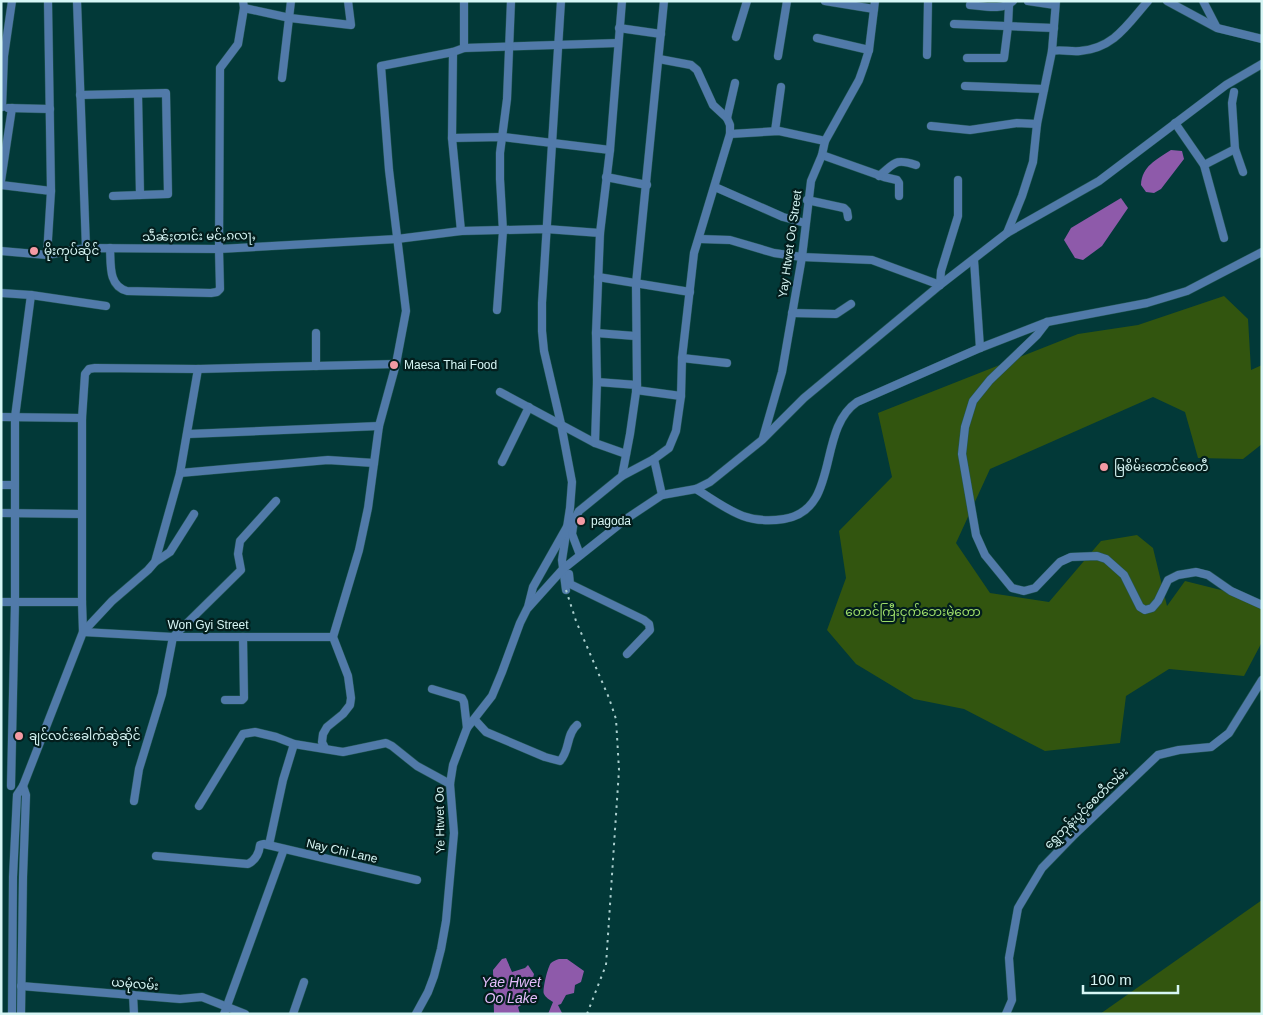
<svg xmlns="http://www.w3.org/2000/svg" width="1263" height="1015" font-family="Helvetica,'Noto Sans Myanmar',sans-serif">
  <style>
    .green { fill: #32550f }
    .water { fill: #8e5aaa }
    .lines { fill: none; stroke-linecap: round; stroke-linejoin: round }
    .minor-casing { stroke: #245756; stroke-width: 9 }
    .minor { stroke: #517aa9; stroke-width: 8 }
    .rail { stroke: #abcfce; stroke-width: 2; stroke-dasharray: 2.5 5; stroke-linecap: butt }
    .poi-dot { fill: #f49aa4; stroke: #031e1d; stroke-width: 2 }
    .labels { text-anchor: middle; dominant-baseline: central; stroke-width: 4.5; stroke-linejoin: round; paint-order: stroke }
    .street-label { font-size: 12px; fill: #d7f6f5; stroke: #031e1d }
    .poi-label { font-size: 12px; fill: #d7f6f5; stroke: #031e1d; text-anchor: start }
    .park-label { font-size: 12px; fill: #9ddd69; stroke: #031e1d }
    .water-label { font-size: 14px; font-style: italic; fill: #e5bdfd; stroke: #031e1d }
  </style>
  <rect width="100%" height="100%" fill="#023938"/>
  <!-- green -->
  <g class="green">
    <path d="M1224,296L1248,319L1251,370L1262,365V444L1243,459L1198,458L1185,412L1153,397L990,469L956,543L990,593L1049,602L1101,541L1137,535L1153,548L1167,606L1185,581L1249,597L1262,609V642L1244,676L1169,669L1126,696L1120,743L1045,751L964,709L914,699L856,664L827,630L846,578L839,531L892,477L878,413L1078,334L1138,325Z"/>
    <path d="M1262,900V1014H1100Z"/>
  </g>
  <!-- water -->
  <g class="water">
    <path d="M1171,150L1182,151L1184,159L1161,189L1154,193L1146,192L1141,185C1142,166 1156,160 1171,150Z"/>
    <path d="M1121,198L1128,208L1102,246L1083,260L1075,258L1064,240L1071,228Z"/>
    <path d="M506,958L512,972L525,968L528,965L534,974L528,1001L518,1007L520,1014H494L493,970L502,959Z"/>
    <path d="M559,959H567L584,971L581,982L575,985L574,993L566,995L561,1004L558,1005L562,1013L548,1014L553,1002C550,1000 545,997 544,994C542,990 548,966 551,963C553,961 556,960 559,959Z"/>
  </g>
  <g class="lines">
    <!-- minor casing -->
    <g class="minor-casing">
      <g id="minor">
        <path d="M77,1L86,248"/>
        <path d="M561,1L542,303V331L544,351L561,424L572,482L570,508L562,560L566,590"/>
        <path d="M825,1L874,9"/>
        <path d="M1028,1L1055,5"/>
        <path d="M1167,1L1217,28L1262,39"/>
        <path d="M1203,1L1216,26"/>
        <path d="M970,5C983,6 1003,11 1013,1"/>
        <path d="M244,8L290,18L351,25L348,1"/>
        <path d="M954,24L1054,28"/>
        <path d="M619,28L661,34"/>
        <path d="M736,37L747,1"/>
        <path d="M817,38L869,50"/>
        <path d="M464,48L618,43"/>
        <path d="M1052,51C1061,49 1070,52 1080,51C1114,48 1127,25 1148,1"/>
        <path d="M453,52L452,138L461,231"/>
        <path d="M927,55L928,1"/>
        <path d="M778,56L787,1"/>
        <path d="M967,58H1004L1008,26L1009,5"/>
        <path d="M659,59L691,65L697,70L713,105L727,118L730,125V134L779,131L825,141"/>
        <path d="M282,78L291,1"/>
        <path d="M965,86L1044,89"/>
        <path d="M1234,92L1232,103L1235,149L1243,172"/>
        <path d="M138,94L140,195"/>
        <path d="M80,95L166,93L168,194L113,196"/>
        <path d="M2,107L4,56L12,1"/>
        <path d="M8,108L50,109"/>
        <path d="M727,118L735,83"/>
        <path d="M1175,123L1204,165L1224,238"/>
        <path d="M931,126L970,130L1017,123L1037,124"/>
        <path d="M775,131L781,87"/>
        <path d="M452,138L503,137L610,150"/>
        <path d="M822,155L884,177L897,180L899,183V196"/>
        <path d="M1204,165L1235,149"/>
        <path d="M879,176C895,163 895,158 916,165"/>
        <path d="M606,177L647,185"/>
        <path d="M1,181L12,108"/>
        <path d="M1,185L51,191"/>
        <path d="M715,187L783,217L805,223"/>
        <path d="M807,200L844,208L847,211L848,217"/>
        <path d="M1007,233L1022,196L1033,162L1037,124L1052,51L1056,1"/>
        <path d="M700,239L730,240L774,253L802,257L872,260L940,285L941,271L958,216V180"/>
        <path d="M110,248C111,264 108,286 127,291L211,293L217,292L220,289L219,249L220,68L238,44L244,8L243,1"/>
        <path d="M1,251L47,255L86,248L219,249L397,239L461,231L546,229L600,233"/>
        <path d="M47,255L51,191L48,1"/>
        <path d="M974,260L980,348"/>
        <path d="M598,277L690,292"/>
        <path d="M1,293L31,295L106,306"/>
        <path d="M497,310L503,231L500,179V153L507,99L511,1"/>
        <path d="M792,313L836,314L851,304"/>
        <path d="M1047,322L1037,335L990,380L973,401L965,427L962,454L976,535L985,555L1012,588L1024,591L1035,588L1060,562L1071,557L1097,556L1106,559L1124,575L1140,607L1145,610L1152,608L1158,601L1168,580L1178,575L1196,572L1208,575L1231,591L1262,605"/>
        <path d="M316,333V366"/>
        <path d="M596,333L635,336"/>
        <path d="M682,358L727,363"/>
        <path d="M597,382L637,385"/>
        <path d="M636,390L681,396"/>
        <path d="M500,392L595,443L626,454"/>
        <path d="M1,417L82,418"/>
        <path d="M188,434L379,426"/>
        <path d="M763,438L782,372L802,257L811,181L822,155L825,141L859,80L864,66L869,50L875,1"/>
        <path d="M595,443L597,382L596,333L600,233L610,150L622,1"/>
        <path d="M654,459L662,495"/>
        <path d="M502,462L529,407"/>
        <path d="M180,473L328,460L374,463"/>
        <path d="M622,476L654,459L669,448L676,431L681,396L682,358L694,253L730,134"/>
        <path d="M1,485H14"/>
        <path d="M696,489C728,509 745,525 784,519C841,510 816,430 857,402L980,348L1047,322L1147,303L1187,291L1262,252"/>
        <path d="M1,513L81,514"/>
        <path d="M574,520L572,534L580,555"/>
        <path d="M155,562L170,552L194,514"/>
        <path d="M569,574L570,584L644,620L649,624L650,630L627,654"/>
        <path d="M1,602H82"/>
        <path d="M528,607L533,587L568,525L574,520L579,511L622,476L630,434L637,385L636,284L664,1"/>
        <path d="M83,632L82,602V418L85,374L89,369L95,368L198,369L396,364"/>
        <path d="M83,632L173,637H333"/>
        <path d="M432,689L462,698L464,702L467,728"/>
        <path d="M225,700H242L244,698L243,637"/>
        <path d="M475,720L486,732L545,757L560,761C570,751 566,734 577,725"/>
        <path d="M325,748L322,742L323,734L327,727L343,714L350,705L351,698L348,676L333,637L359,550L368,508L379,426L396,364L406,311L389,170L381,66L453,52L464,48V1"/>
        <path d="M11,786L15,602V417L31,295"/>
        <path d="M134,801L139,769L162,694L173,637L241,570L238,554L240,541L276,501"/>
        <path d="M199,806L243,734L255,732L276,737L294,744L343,752L386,743L392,746L417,766L450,784"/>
        <path d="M269,845L283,780L294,744"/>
        <path d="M156,856L248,864C256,860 259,854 260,845L264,844L417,880"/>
        <path d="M21,986L180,999L202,997L245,1014"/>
        <path d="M133,995L134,1014"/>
        <path d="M12,1014L13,877L17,795L23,786L83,632L112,601L148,570L155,562L180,473L198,369"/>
        <path d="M21,1014L23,877L26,795L23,786"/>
        <path d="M224,1014L284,849"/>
        <path d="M293,1014L304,982"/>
        <path d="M416,1014L428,992L434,976L441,949L446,921L454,833L450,784L453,765L467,728L492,696L502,672L520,623L527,609L563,569L626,519L662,495L696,489L710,482L762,440L804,398L940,285L1007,233L1099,181L1226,85L1262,64"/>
        <path d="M1006,1014L1012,1000L1009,958L1018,908L1042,868L1074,835L1158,755L1179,750L1211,747L1229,733L1262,680"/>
      </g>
    </g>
    <!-- minor -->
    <use href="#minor" class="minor"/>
    <!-- rail -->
    <path class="rail" d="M566,590L576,621L609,698L616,719L619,770L606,965L587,1014"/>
  </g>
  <!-- markers -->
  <g class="poi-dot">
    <circle cx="34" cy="251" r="5"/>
    <circle cx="394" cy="365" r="5"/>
    <circle cx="1104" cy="467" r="5"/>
    <circle cx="581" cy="521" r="5"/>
    <circle cx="19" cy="736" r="5"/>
  </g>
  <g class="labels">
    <!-- street labels -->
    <g class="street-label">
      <text transform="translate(199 236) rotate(-1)">သဵၼ်ႈတၢင်း မင်ႇၵလႃႇ</text>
      <text transform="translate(790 244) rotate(-82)">Yay Htwet Oo Street</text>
      <text x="208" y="625">Won Gyi Street</text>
      <text transform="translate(1086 808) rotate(-44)">ရွှေဘုန်းပွင့်စေတီလမ်း</text>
      <text transform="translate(440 820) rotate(-91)">Ye Htwet Oo</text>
      <text transform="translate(342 851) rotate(13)">Nay Chi Lane</text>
      <text transform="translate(135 984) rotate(5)">ယမုံလမ်း</text>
    </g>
    <!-- poi labels -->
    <g class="poi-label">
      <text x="44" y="251">မိုးကုပ်ဆိုင်</text>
      <text x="404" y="365">Maesa Thai Food</text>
      <text x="1114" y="467">မြစိမ်းတောင်စေတီ</text>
      <text x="591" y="521">pagoda</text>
      <text x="29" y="736">ချင်လင်းခေါက်ဆွဲဆိုင်</text>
    </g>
    <!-- park labels -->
    <g class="park-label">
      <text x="913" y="612">တောင်ကြီးငှက်ဘေးမဲ့တော</text>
    </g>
    <!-- water labels -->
    <g class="water-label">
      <text x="511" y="982">Yae Hwet<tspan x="511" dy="16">Oo Lake</tspan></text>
    </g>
  </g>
  <!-- border -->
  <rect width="1263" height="1015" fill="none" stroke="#d7f6f5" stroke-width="5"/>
  <!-- scale -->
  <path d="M1083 985v8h95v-8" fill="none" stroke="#d7f6f5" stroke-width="2.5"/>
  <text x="1090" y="985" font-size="15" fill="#d7f6f5" stroke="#031e1d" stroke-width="4" paint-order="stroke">100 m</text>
</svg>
